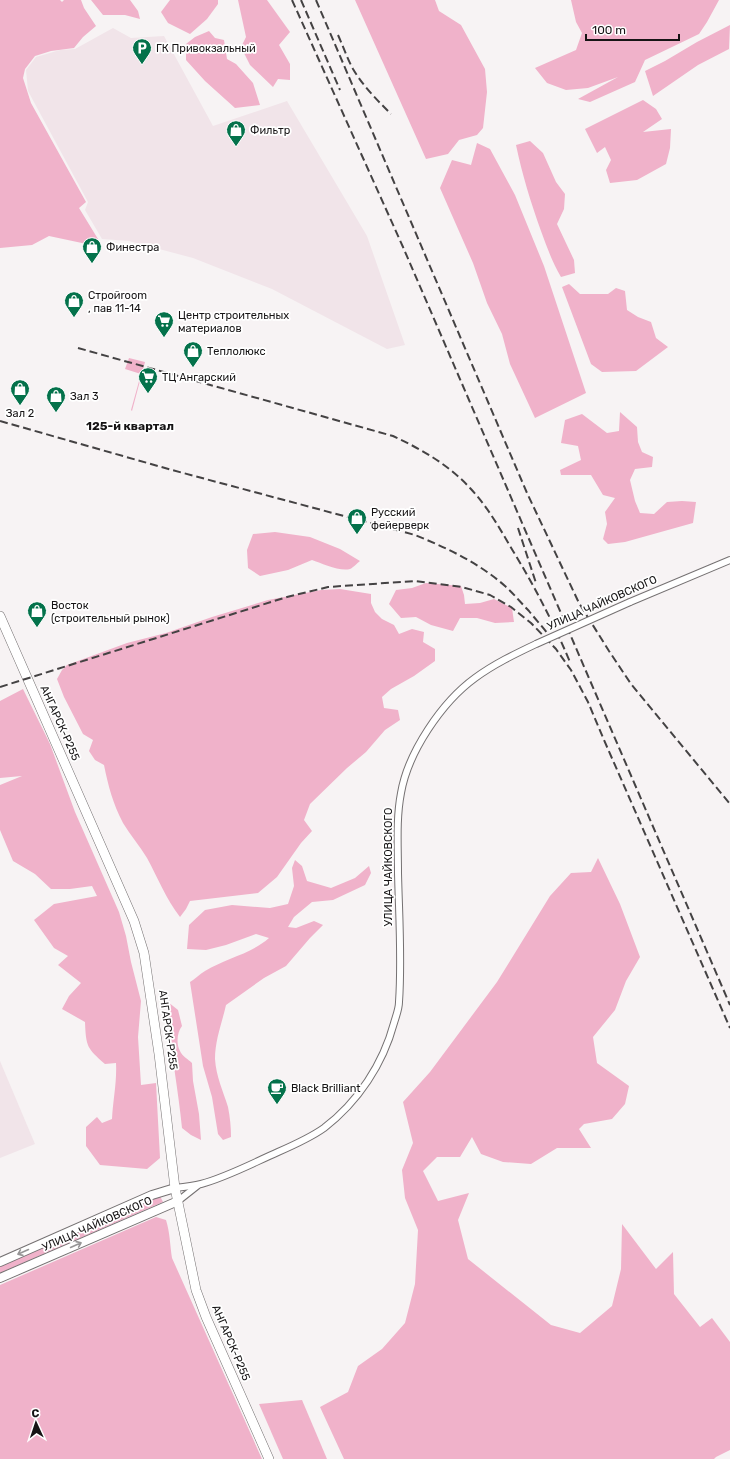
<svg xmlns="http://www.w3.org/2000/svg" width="730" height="1459" font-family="Rubik,sans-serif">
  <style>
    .built { fill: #f1e4e9 }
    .green { fill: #f0b2ca }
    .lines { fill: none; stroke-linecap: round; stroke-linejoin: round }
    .minor-casing { stroke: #757172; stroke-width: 8 }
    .secondary-casing { stroke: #757172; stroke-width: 10 }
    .primary-casing { stroke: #757172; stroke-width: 10 }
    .minor { stroke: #fff; stroke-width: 6 }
    .secondary { stroke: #fff; stroke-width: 8 }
    .primary { stroke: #fff; stroke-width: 9 }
    .rail { stroke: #444243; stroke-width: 2; stroke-dasharray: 8 4; stroke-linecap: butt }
    .minor-bridge-casing { stroke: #757172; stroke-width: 8; stroke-linecap: butt }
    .minor-bridge { stroke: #fff; stroke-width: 6 }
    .oneway { stroke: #969596 }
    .labels { text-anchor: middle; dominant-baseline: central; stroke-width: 3.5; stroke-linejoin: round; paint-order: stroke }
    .poi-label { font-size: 11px; fill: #161415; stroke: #fff; text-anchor: start }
    .street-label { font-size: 11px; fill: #161415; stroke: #fff }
    .neighbourhood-label { font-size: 12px; font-weight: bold; fill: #161415; stroke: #fff }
  </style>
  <rect width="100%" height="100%" fill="#f7f3f4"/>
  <!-- built -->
  <g class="built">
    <path d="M113,28L131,38L164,36L213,126L287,101L367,236L405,345L387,349L272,289L193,258L129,241L102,239L85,210L88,202L28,91L26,70L36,57L60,50L75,49Z"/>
    <path d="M0,1061L35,1144L0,1158Z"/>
  </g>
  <!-- green -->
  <g class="green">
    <path d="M0,0H60L62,2L64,0H81L84,8L96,26L83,37L74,48L51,51L35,56L25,69L23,78L31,103L86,202L79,208L98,239L96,246L49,236L32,245L0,248Z"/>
    <path d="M91,0H130L138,11L140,19L125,15H103Z"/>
    <path d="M170,0H218V4L207,19L190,34L168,23L161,12Z"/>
    <path d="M238,0H267L290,32L279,45L290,64V80L278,79L273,87L250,65L241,47L246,37Z"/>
    <path d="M355,0H435L439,11L461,25L485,69L487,92L483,128L477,135L459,140L448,154L426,159Z"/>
    <path d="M571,0H719L707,22L699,34L645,60L635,82L590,102L578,99L618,77L588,88L566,90L547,83L535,68L576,50L582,33L576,22Z"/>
    <path d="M730,25L729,49L698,65L653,96L645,71L665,61L697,42Z"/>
    <path d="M209,31L215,38L224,40L227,59L236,64L253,83L260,105L235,108L205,81L186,60V44L195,37Z"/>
    <path d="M643,100L656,109L662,119L643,132L671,129L670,148L666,164L637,180L610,183L606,170L611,160L605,147L597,153L585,129Z"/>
    <path d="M530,141L543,153L556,182L565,194L564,209L557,224L574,260L575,273L561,277C552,262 547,247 541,231C531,203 522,174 516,145Z"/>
    <path d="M477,143L490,149L515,195L544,266L586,393L535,418L510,364L502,334L487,303L473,263L440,188L452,160L471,165Z"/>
    <path d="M569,284L580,294H608L616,288L625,291L627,310L638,317L651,322L656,338L668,347L636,371L602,372L591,364L562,287Z"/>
    <path d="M129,358L145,362L132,411L131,410L141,374L125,369Z"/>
    <path d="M620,412L637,427L638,442L642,452L653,457L652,467L635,469L630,480L635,501L640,513L654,514L667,502L682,501L696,502L693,523L625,542L608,544L603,539L607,524L605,512L615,498L603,495L591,475H561L560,470L581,460L578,446L561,443L565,420L582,414L607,433L619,431Z"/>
    <path d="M275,532L310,537L340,549L360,561C357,563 353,568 350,569C340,572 321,563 312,560L288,570L260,576L248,568L247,550L253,534Z"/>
    <path d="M426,583L461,586L464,595L465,604L480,603L494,599L512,608L514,622L495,623L477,618H460L453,631L431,625L416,617L401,618L389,604L396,590L412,588Z"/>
    <path d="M340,589L371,594V603L375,612L382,619L394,625L399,634L412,629L424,632L423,642L435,649V661L414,676L391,689L382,697L384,708L398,710L400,720L385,730L366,752L347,768L310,804L304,820L312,831L301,843L277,877L258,893L190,901L186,909L180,917C166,899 158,878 147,858C140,846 130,835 123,823C113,804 108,785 104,765L95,760L89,751L93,740L83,734L64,697L57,679L62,670L67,665L127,643L166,633L212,617L268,600L321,590Z"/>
    <path d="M23,689L50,744L75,812L119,912L126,936L131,962L141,1001L138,1037L141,1085L156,1083L160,1158L147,1169L100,1165L86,1146V1127L97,1117L102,1123L112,1119C113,1100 117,1082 116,1063L105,1064C87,1048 86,1047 85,1022L62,1009L69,996L81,983L58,965L68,956L54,948L34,920L54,904L97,896L92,886L70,889H51L35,874L13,861L0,830V785L22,776L0,778V701Z"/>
    <path d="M598,858L620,904L640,957L626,981L615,1010L593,1037L597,1063L629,1086L625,1104L612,1119L584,1124L579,1129L591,1148H557L531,1164L503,1162L481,1154L472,1137L460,1157H437L423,1171L438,1201L469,1193L458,1220L468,1259L551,1325L580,1333L612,1306L621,1269L622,1224L656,1269L673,1252L674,1294L700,1327L712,1318L730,1342V1450L716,1457L714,1459H344L320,1407L348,1392L358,1366L382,1349L405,1323L415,1284L418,1230L405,1198L402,1170L413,1143L403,1102L430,1072L497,982L550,896L571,873L591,872Z"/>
    <path d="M295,860L302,866L307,881L331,888L355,878L369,866L371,873L365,885L333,900L312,902L294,917L288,927L296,928L314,921L323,925L310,938L286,966L264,978L226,1005C222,1023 215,1040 215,1059C216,1076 223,1091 228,1107C230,1117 231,1127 231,1137L223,1140L218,1134L212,1097L203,1066L190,982C195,979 200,974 205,971C226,958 251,954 269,938L256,934L226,945L206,950L187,949L189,925L205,910L232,905L270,908L288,904L294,886L292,868Z"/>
    <path d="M168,1002L178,1010L182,1026C177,1032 176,1044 180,1051C182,1056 188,1059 192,1063L193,1081L199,1114L201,1140L191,1135L182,1128C178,1086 169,1045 168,1002Z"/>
    <path d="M160,1196L163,1202L0,1273V1265Z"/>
    <path d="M156,1217L166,1220C170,1233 170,1245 172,1258L262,1459H0V1285Z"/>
    <path d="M302,1400L327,1459H283L259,1404Z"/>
  </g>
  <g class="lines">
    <!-- minor casing -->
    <g class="minor-casing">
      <g id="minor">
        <path d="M630,602L730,560"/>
        <path d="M175,1188C184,1187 193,1186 201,1184C227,1177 253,1163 278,1152C294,1145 310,1138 324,1128C358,1102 383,1064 394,1023C396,1016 399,1009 399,1002C402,959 399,916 398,873C398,846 396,819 401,793C408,752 442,702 475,678C494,664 515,654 536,644"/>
        <path d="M178,1201L197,1186"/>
      </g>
    </g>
    <!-- secondary casing -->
    <g class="secondary-casing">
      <g id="secondary">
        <path d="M0,1262L152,1195L175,1188"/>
        <path d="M0,1278L178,1201"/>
      </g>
    </g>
    <!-- primary casing -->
    <g class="primary-casing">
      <path id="primary" d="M0,616L134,921L144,953L159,1054L175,1188L196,1290L206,1317L269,1459"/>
    </g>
    <!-- minor -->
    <use href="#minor" class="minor"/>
    <!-- secondary -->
    <use href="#secondary" class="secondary"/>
    <!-- primary -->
    <use href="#primary" class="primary"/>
    <!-- rail -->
    <g class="rail">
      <path d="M292,0L403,247L730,1005"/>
      <path d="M301,0L340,90"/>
      <path d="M316,0L527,493L579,603L609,651L631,684L730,804"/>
      <path d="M338,35C343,46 347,58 353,69C363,86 377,100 391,114"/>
      <path d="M78,348L393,436C421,449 449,465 470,488C488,507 500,529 513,551C535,587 554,624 570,662"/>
      <path d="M0,421L172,470L415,535C447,548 479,563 505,586C514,594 521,603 529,611C536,620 544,628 550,637"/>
      <path d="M518,528L536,583"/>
      <path d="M0,687L287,597L328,587L415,581L462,587L490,595L511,607L531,623L556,649L571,670L588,702L604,740L730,1028"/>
    </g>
    <!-- minor-bridge casing -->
    <g class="minor-bridge-casing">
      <path id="minor-bridge" d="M536,644L630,602"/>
    </g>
    <!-- minor-bridge -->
    <use href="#minor-bridge" class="minor-bridge"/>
  </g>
  <!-- one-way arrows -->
  <defs><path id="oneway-shaft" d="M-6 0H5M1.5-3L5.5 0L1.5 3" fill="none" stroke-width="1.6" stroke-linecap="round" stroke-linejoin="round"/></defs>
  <g class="oneway">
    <use href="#oneway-shaft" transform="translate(76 1245) rotate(-24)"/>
    <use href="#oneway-shaft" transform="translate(23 1252) rotate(156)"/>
  </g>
  <!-- icons -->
  <defs>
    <g id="parking-pin" transform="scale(1)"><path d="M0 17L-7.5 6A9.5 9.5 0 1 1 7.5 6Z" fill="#04724b" stroke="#fff"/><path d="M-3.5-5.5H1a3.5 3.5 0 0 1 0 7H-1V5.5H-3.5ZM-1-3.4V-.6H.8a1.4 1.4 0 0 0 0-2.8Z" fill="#fff"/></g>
    <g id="shop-pin" transform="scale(1)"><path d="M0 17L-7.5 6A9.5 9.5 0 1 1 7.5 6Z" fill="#04724b" stroke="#fff"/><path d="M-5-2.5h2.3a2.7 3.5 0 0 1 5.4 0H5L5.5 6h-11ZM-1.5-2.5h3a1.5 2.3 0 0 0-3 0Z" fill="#fff"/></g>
    <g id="supermarket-pin" transform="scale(1)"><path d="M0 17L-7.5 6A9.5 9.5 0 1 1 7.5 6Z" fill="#04724b" stroke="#fff"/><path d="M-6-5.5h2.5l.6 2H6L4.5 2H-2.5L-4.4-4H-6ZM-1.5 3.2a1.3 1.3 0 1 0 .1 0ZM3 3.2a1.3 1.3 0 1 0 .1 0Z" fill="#fff"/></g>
    <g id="cafe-pin" transform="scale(1)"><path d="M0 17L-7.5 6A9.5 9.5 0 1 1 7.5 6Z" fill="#04724b" stroke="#fff"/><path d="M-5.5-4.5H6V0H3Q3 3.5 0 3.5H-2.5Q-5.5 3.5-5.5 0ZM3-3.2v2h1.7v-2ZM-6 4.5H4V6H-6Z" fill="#fff"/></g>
  </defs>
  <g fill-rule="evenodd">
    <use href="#parking-pin" x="142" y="48"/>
    <use href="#shop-pin" x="236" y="130"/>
    <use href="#shop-pin" x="92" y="247"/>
    <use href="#shop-pin" x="74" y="301"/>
    <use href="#supermarket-pin" x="164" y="321"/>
    <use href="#shop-pin" x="193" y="351"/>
    <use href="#supermarket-pin" x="148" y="377"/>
    <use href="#shop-pin" x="20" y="389"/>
    <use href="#shop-pin" x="56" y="396"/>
    <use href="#shop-pin" x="357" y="518"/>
    <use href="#shop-pin" x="37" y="611"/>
    <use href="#cafe-pin" x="277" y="1088"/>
  </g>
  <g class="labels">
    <!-- poi labels -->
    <g class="poi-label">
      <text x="156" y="48">ГК Привокзальный</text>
      <text x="250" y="130">Фильтр</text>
      <text x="106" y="247">Финестра</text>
      <text x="88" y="295">Стройroom<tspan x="88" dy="13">, пав 11-14</tspan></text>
      <text x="178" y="315">Центр строительных<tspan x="178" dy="13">материалов</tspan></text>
      <text x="207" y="351">Теплолюкс</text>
      <text x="162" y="377">ТЦ Ангарский</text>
      <text x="70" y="396">Зал 3</text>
      <text x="20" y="413" text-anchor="middle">Зал 2</text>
      <text x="371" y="512">Русский<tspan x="371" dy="13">фейерверк</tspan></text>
      <text x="51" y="605">Восток<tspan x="51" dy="13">(строительный рынок)</tspan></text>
      <text x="291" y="1088">Black Brilliant</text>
    </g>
    <!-- street labels -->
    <g class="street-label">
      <text transform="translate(602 603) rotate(-24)">УЛИЦА ЧАЙКОВСКОГО</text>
      <text transform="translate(60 723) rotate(66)">АНГАРСК-Р255</text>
      <text transform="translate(388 867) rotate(-90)">УЛИЦА ЧАЙКОВСКОГО</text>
      <text transform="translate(168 1030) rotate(82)">АНГАРСК-Р255</text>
      <text transform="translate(97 1224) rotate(-24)">УЛИЦА ЧАЙКОВСКОГО</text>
      <text transform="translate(231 1343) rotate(67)">АНГАРСК-Р255</text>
    </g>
    <!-- neighbourhood labels -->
    <g class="neighbourhood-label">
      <text x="130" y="426">125-й квартал</text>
    </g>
  </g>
  <!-- north arrow -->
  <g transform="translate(36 1423) rotate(357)" stroke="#ffffff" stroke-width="3" paint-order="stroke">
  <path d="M0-3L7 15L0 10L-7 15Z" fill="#161415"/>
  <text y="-6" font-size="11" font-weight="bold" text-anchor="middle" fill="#161415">С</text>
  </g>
  <!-- scale -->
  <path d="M586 34v6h93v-6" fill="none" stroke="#161415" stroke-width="2"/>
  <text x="592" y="34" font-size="12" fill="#161415" stroke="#ffffff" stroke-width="3" paint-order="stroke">100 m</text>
</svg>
